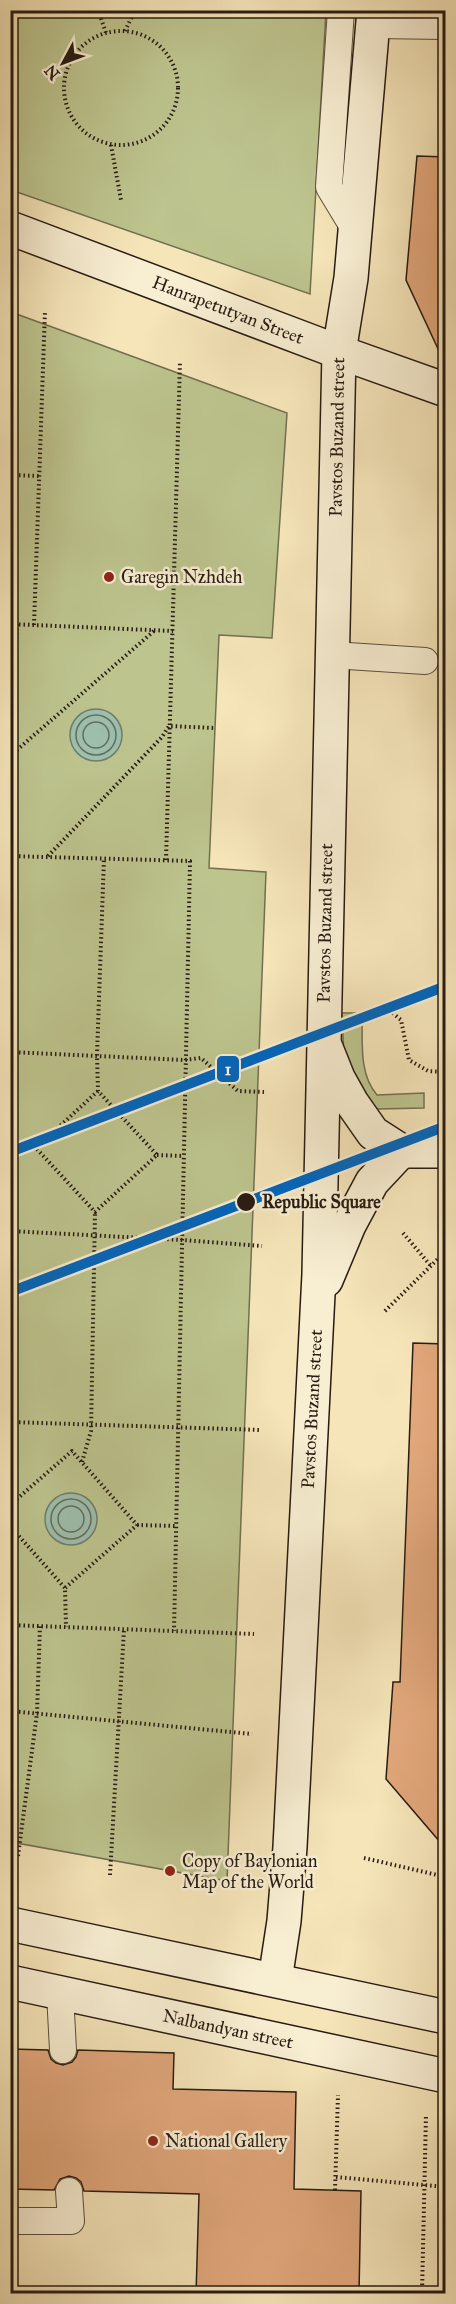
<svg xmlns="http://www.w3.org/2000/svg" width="456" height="2304" font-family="'IM FELL Great Primer',serif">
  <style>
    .green { fill: #bdc48e; stroke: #727050; stroke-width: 1.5 }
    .water { fill: #9dbfac; stroke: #6e7d6f; stroke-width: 1.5 }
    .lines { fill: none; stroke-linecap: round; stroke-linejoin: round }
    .shore { stroke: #626d60; stroke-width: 1.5 }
    .building { fill: #e1a77b; stroke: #281b13; stroke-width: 1.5 }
    .lane-casing { stroke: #5b4e3c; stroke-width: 28 }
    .secondary-casing { stroke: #281b13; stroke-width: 36 }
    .path { stroke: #281b13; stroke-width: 4; stroke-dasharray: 1.5 3; stroke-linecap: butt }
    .lane { stroke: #f8eed2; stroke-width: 26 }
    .secondary { stroke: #f8eed2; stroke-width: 33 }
    .metro-1-casing { stroke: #f8eed2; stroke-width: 15 }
    .metro-1 { stroke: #0065bd; stroke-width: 10 }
    .poi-dot { fill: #8f2418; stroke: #f8eed2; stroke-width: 2 }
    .stop-dot { fill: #281b13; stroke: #f8eed2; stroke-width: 2 }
    .labels { text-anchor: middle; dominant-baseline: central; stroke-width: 5; stroke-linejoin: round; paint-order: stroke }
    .street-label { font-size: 18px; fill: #281b13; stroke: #f8eed2 }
    .poi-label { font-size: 18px; fill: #281b13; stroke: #f8eed2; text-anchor: start }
    .stop-label { font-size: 18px; font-weight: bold; fill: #281b13; stroke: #f8eed2; text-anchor: start }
    .line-badge { stroke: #f8eed2; stroke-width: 2 }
    .badge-label { font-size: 16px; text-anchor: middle; font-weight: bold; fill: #fff }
  </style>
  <rect width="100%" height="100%" fill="#f5e5b9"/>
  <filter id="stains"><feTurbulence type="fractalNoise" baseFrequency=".00333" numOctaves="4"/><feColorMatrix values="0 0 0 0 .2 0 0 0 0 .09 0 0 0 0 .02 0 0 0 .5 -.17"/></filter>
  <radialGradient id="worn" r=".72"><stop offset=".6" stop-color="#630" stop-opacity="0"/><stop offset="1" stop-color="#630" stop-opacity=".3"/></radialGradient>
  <!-- green -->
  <g class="green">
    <path d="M11,10L326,11L310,294L11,190Z"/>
    <path d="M11,312L287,413L272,638L219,635L209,868L266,872L227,1881L11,1842Z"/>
    <path d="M342,1013H362C363,1040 358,1073 377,1095L424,1093V1108L377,1109L357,1098L345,1081Z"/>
  </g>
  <!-- water -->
  <g class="water">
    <circle cx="96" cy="735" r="26"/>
    <circle cx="71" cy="1519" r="26"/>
  </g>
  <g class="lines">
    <!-- shore -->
    <g class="shore">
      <circle cx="96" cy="735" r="20"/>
      <circle cx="96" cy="735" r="13"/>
      <circle cx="71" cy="1519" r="20"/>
      <circle cx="71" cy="1519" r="13"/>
    </g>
  </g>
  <!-- building -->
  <g class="building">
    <path d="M417,156L446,157V366L406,280Z"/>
    <path d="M413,1343L446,1344V1849L386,1779L393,1682H400Z"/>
    <path d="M10,2049L48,2050L51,2059L56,2063L63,2065L72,2062L76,2057L78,2050L174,2053L173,2089L296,2092L294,2189L361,2191L359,2294H196L199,2194L84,2191L81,2182L76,2178L69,2176L60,2179L54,2190L10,2189Z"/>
  </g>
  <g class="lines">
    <!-- lane casing -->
    <g class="lane-casing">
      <g id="lane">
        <path d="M341,10L329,187L355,230"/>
        <path d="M374,25L446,26"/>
        <path d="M332,655L425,661"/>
        <path d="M60,1993L63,2050"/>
        <path d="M10,2221H71L69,2191"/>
      </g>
    </g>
    <!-- secondary casing -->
    <g class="secondary-casing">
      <g id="secondary">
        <path d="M10,228L339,352L446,390"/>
        <path d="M326,1048L338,1078L352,1103L373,1133L401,1151H446"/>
        <path d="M326,1280L349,1225L372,1182L401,1151"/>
        <path d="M10,1924L446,2017"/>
        <path d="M275,1980L284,1921L290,1847L319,1274L339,352L351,278L374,10"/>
        <path d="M10,1982L446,2076"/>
      </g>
    </g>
    <!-- path -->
    <g class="path">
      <path d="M98,10L106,33"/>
      <path d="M125,31L135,10"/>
      <circle cx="121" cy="88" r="57"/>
      <path d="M111,145L121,200"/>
      <path d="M10,475L40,476"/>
      <path d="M10,624L173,631"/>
      <path d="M34,625L45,311"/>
      <path d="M10,756L154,631"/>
      <path d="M10,774L17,624"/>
      <path d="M10,856L190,861L174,1631"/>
      <path d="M48,856L162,737L169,726L215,728"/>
      <path d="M166,860L180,361"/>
      <path d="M389,1010L401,1020L409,1060L428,1071L446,1072"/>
      <path d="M10,1052L184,1060L201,1058L238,1091L264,1092"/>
      <path d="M98,1091L36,1148L95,1212L157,1155L98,1091L97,1055L104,858"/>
      <path d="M10,1146L36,1148"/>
      <path d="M157,1155L183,1156"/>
      <path d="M10,1231L182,1240L262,1246"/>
      <path d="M403,1233L431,1266"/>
      <path d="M385,1311L446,1251"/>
      <path d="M10,1422L261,1430"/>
      <path d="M82,1462L91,1431L95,1212"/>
      <path d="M10,1505L72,1451L137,1525L65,1588"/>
      <path d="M137,1525L176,1526"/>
      <path d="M10,1526L65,1588L66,1627"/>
      <path d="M10,1625L254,1634"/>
      <path d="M10,1711L252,1734"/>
      <path d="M18,1856L37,1713L40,1626"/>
      <path d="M364,1858L446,1877"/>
      <path d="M110,1875L124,1629"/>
      <path d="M336,2177L446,2187"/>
      <path d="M335,2190L338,2095"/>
      <path d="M422,2294L426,2114"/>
    </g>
    <!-- lane -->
    <use href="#lane" class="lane"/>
    <!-- secondary -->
    <use href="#secondary" class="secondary"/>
    <!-- metro-1 casing -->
    <g class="metro-1-casing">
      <g id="metro-1">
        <path d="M10,1152L446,986"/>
        <path d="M10,1292L446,1126"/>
      </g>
    </g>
    <!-- metro-1 -->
    <use href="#metro-1" class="metro-1"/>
  </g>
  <!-- markers -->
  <g class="poi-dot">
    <circle cx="109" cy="577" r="6"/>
    <circle cx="170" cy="1871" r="6"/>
    <circle cx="153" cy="2141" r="6"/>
  </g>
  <circle class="stop-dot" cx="246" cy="1202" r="10"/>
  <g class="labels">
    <!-- street labels -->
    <g class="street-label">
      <text transform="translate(228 310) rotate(21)">Hanrapetutyan Street</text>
      <text transform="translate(337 437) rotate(-89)">Pavstos Buzand street</text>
      <text transform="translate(325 923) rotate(-89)">Pavstos Buzand street</text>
      <text transform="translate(312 1409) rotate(-87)">Pavstos Buzand street</text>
      <text transform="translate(228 2029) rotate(12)">Nalbandyan street</text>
    </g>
    <!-- poi labels -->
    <g class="poi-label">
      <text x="121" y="577">Garegin Nzhdeh</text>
      <text x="182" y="1861">Copy of Baylonian<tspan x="182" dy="21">Map of the World</tspan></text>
      <text x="165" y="2141">National Gallery</text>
    </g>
    <!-- stop labels -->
    <g class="stop-label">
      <text x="262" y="1202">Republic Square</text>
    </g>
  </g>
  <rect class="line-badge" x="216" y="1055" width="24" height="28" rx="6" fill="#0065bd"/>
  <g class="badge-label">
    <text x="228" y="1075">1</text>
  </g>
  <!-- margin -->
  <rect width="456" height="2304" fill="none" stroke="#f5e5b9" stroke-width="36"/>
  <rect x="12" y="12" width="432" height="2280" fill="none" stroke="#281b13" stroke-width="3"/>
  <rect x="18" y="18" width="420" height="2268" fill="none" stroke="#281b13" stroke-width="1.5"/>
  <!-- north arrow -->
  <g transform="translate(63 63) rotate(229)" stroke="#f8eed2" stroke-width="4.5" paint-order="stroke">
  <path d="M0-4.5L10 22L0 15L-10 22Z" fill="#281b13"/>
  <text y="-9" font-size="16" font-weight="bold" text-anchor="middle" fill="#281b13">N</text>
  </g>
  <rect width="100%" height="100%" filter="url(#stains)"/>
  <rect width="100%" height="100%" fill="url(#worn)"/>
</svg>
